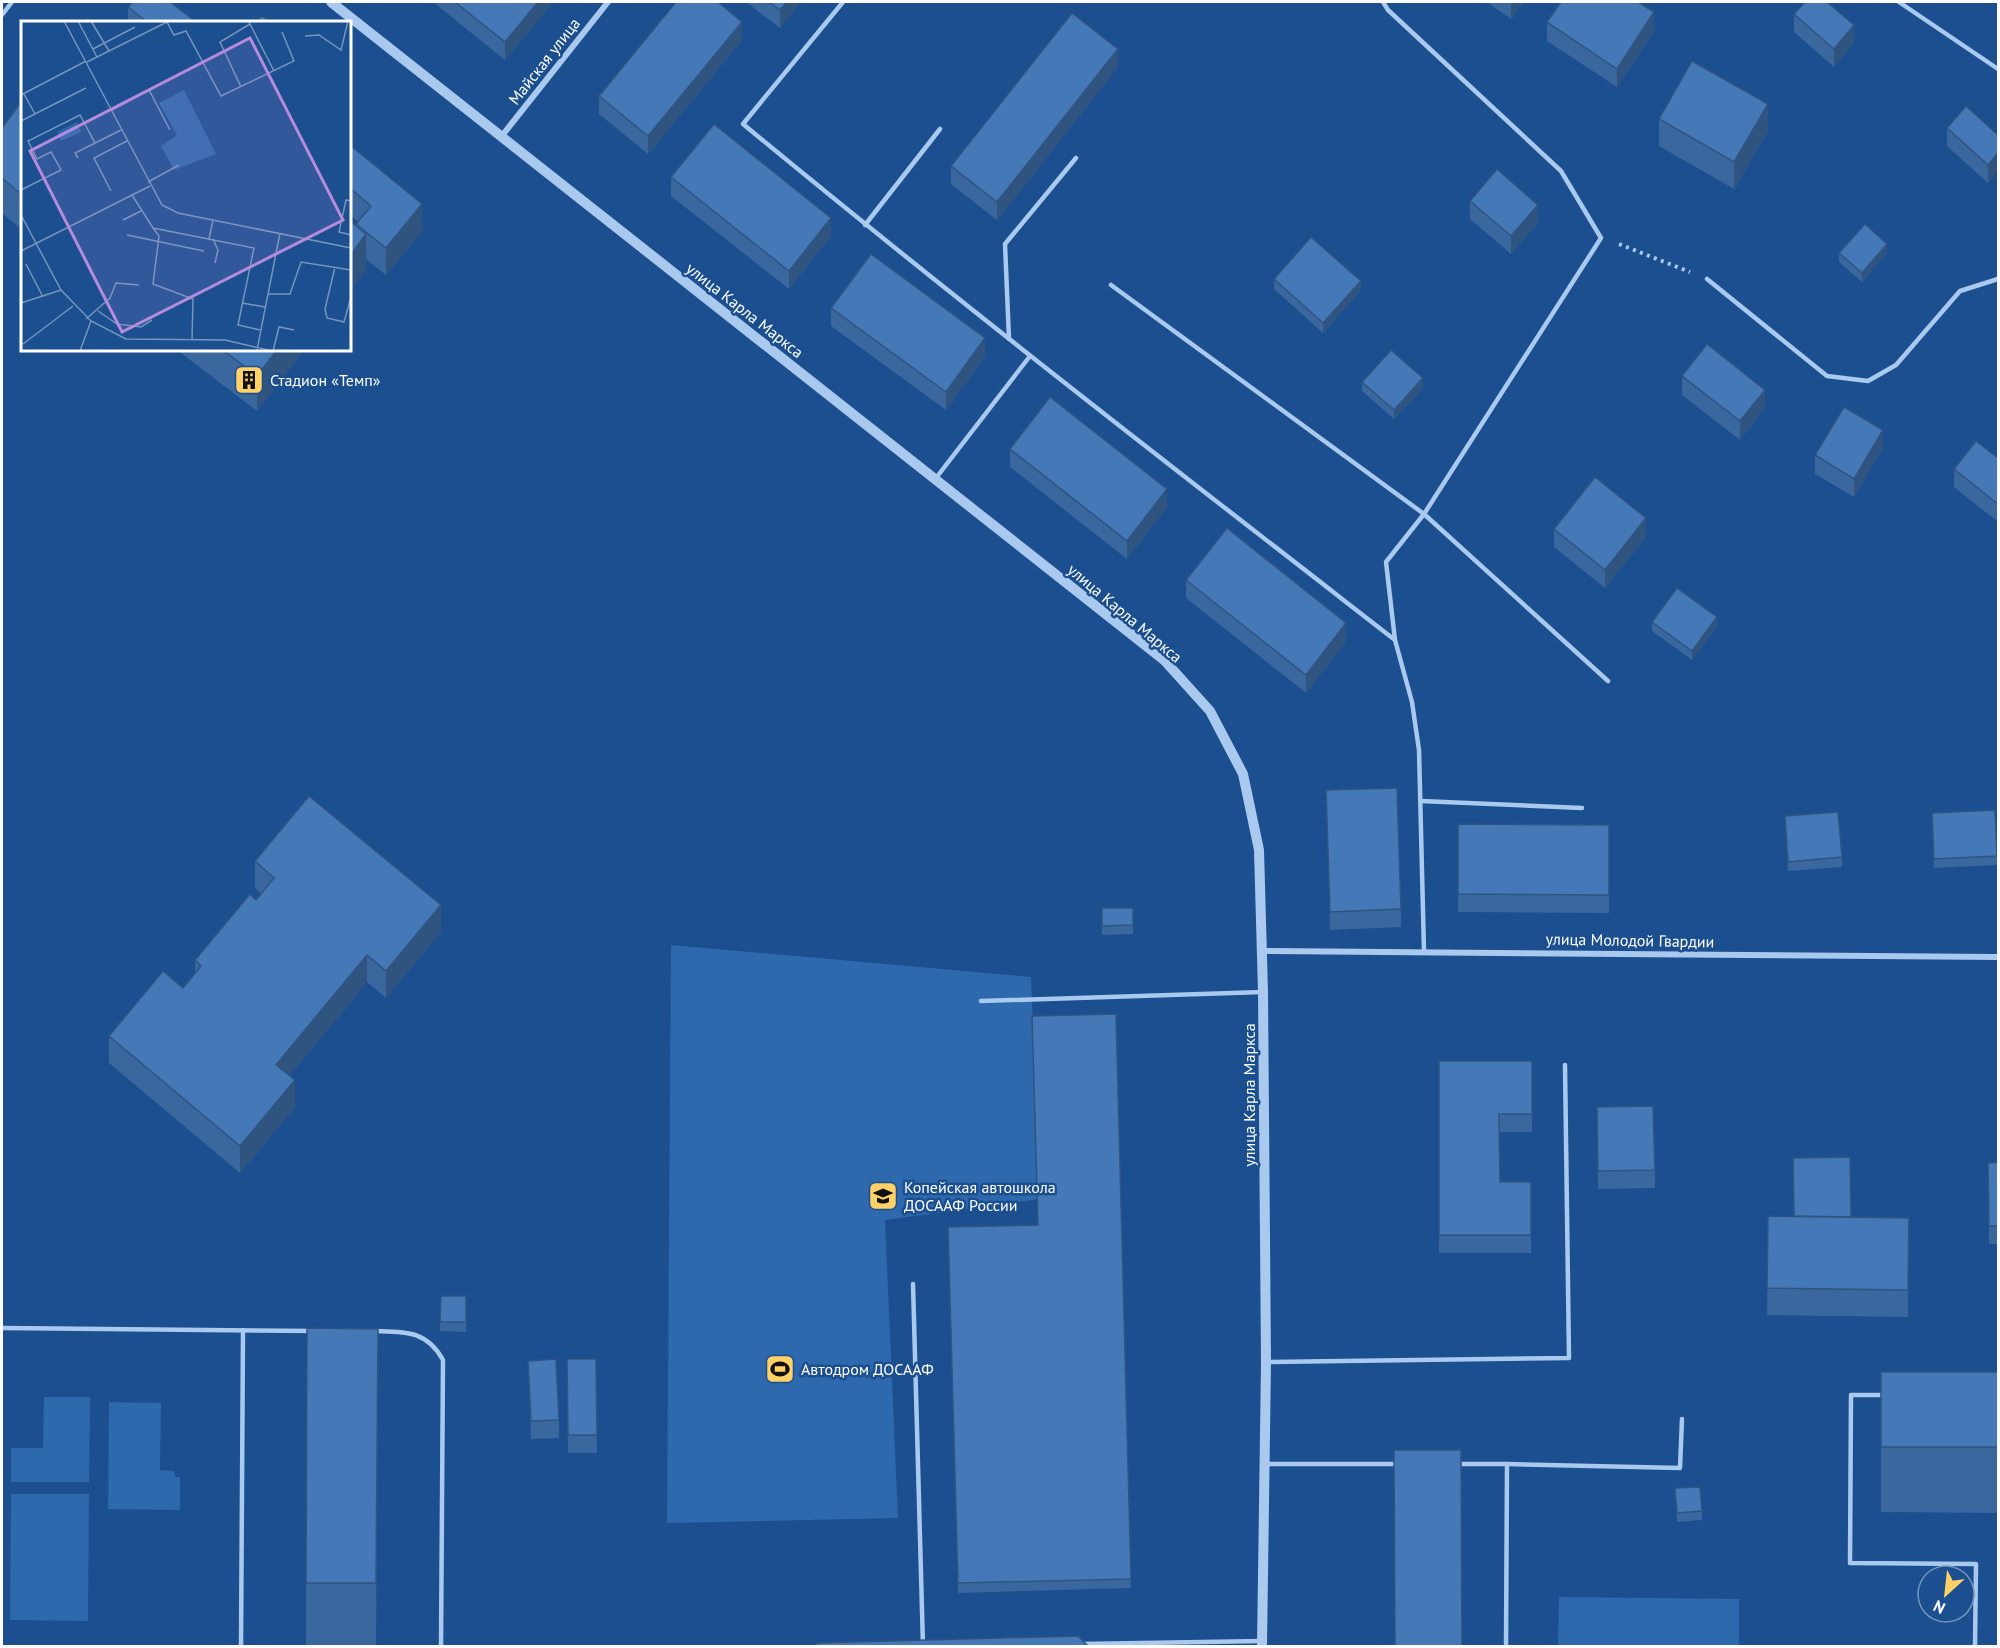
<svg xmlns="http://www.w3.org/2000/svg" width="2000" height="1648" font-family="'PT Sans',sans-serif">
  <style>
    .green { fill: #2e69ad }
    .lines { fill: none; stroke-linecap: round; stroke-linejoin: round }
    .path { stroke: #a9c9ee; stroke-width: 4; stroke-dasharray: 3 4.5; stroke-linecap: butt }
    .service { stroke: #a9c9ee; stroke-width: 4.5 }
    .minor { stroke: #a9c9ee; stroke-width: 6 }
    .tertiary { stroke: #a9c9ee; stroke-width: 10 }
    .wall { fill: #3a679d }
    .shaded-wall { fill: #305480 }
    .building { fill: #4478b7; stroke: #305480; stroke-width: 1.5 }
    .labels { text-anchor: middle; dominant-baseline: central; stroke-width: 5; stroke-linejoin: round; paint-order: stroke }
    .street-label { font-size: 16px; fill: #fff; stroke: #1b4f8f }
    .poi-label { font-size: 16px; fill: #fff; stroke: #1b4f8f; text-anchor: start }
    .inset-road { fill: none; stroke: #7695bc; stroke-width: 1.5 }
    .view { fill: #b68bdc; fill-opacity: 0.15; stroke: #b68bdc; stroke-width: 3 }
    .inset-edge { fill: none; stroke: #fff; stroke-width: 3 }
  </style>
  <rect width="100%" height="100%" fill="#1b4f8f"/>
  <!-- green -->
  <g class="green">
    <path d="M671,945L1031,977L1040,1199L885,1220L898,1518L667,1523Z"/>
    <path d="M44,1397H90L89,1482H11V1448H43Z"/>
    <path d="M109,1402L161,1403L160,1470L174,1471L175,1477H180V1510L108,1509Z"/>
    <path d="M11,1494H89L88,1621L10,1620Z"/>
    <path d="M1559,1597L1739,1599V1646H1558Z"/>
  </g>
  <g class="lines">
    <!-- path -->
    <path class="path" d="M1619,244L1690,272"/>
    <!-- service -->
    <g class="service">
      <path d="M843,2L743,124C957,301 1176,470 1395,640L1412,702L1419,750L1424,951"/>
      <path d="M1383,2L1388,10L1561,171L1601,238L1424,514L1386,562L1395,640"/>
      <path d="M1899,2L1998,69"/>
      <path d="M2,15L12,2"/>
      <path d="M865,225L940,129"/>
      <path d="M1707,279L1827,376L1868,381L1896,365L1960,291L1998,279"/>
      <path d="M1111,285L1424,514L1608,681"/>
      <path d="M1009,339L1005,244L1076,158"/>
      <path d="M936,478L1030,356"/>
      <path d="M1421,801L1582,808"/>
      <path d="M981,1001L1263,992"/>
      <path d="M913,1284L923,1646"/>
      <path d="M2,1328L313,1331"/>
      <path d="M372,1331C403,1332 426,1329 443,1360L441,1646"/>
      <path d="M1266,1362L1569,1358L1565,1065"/>
      <path d="M1885,1395H1851L1850,1563L1976,1564L1975,1646"/>
      <path d="M1264,1464H1399"/>
      <path d="M1456,1464H1507L1506,1646"/>
      <path d="M1507,1464L1680,1468L1682,1419"/>
      <path d="M1081,1644L1262,1641"/>
      <path d="M241,1646L243,1330"/>
    </g>
    <!-- minor -->
    <g class="minor">
      <path d="M501,137L608,2"/>
      <path d="M1262,951L1998,957"/>
    </g>
    <!-- tertiary -->
    <path class="tertiary" d="M331,2L1164,660L1210,711L1243,774L1259,850L1263,992L1266,1362L1262,1646"/>
  </g>
  <!-- wall -->
  <g class="wall">
    <path d="M433,2H553L505,60Z"/>
    <path d="M746,2H801L780,28Z"/>
    <path d="M1487,2H1524L1511,19Z"/>
    <path d="M128,7L196,22H128Z"/>
    <path d="M1794,14L1854,43L1834,67L1794,32Z"/>
    <path d="M1547,22L1654,31L1617,87L1547,41Z"/>
    <path d="M742,40L648,154L599,114V96Z"/>
    <path d="M1118,67L997,220L951,184V166Z"/>
    <path d="M22,101V230L2,213V128Z"/>
    <path d="M1659,119L1768,131L1734,189L1659,146Z"/>
    <path d="M1947,128L1998,135L1988,183L1947,146Z"/>
    <path d="M350,145L422,231L386,275L366,259V270L356,226V224L358,222L350,215Z"/>
    <path d="M671,177L831,236L789,289L671,196Z"/>
    <path d="M1470,201L1538,223L1511,254L1470,219Z"/>
    <path d="M1839,253H1887L1862,282L1839,262Z"/>
    <path d="M1274,279L1361,290L1323,333L1274,289Z"/>
    <path d="M831,308L985,356L946,410L831,326Z"/>
    <path d="M177,350H304L257,411Z"/>
    <path d="M1682,376L1765,408L1740,440L1682,395Z"/>
    <path d="M1362,382L1423,388L1394,419L1362,391Z"/>
    <path d="M1883,448L1854,497L1815,474V455Z"/>
    <path d="M1010,449L1167,507L1127,559L1010,467Z"/>
    <path d="M1998,458V522L1954,487V469Z"/>
    <path d="M1554,529L1646,536L1605,588L1554,547Z"/>
    <path d="M1186,580L1346,641L1306,693L1186,598Z"/>
    <path d="M1652,622L1717,626L1692,660L1652,631Z"/>
    <path d="M1326,790L1401,909V927L1330,930Z"/>
    <path d="M1785,816L1842,857V867L1788,871Z"/>
    <path d="M1932,822L1997,856V865L1934,868Z"/>
    <path d="M1458,824L1609,825V913L1458,912Z"/>
    <path d="M255,861L441,932L386,998L367,982L289,1076L295,1107L240,1173L109,1063V1036L183,988L195,973V960L261,894L255,888Z"/>
    <path d="M1102,908H1133V934L1102,935Z"/>
    <path d="M1116,1014L1131,1588L958,1593L948,1227L1037,1225Z"/>
    <path d="M1439,1061H1532V1132H1499L1500,1182H1531V1253H1439Z"/>
    <path d="M1597,1125L1655,1170V1188L1598,1189Z"/>
    <path d="M1998,1162V1244H1989L1988,1163Z"/>
    <path d="M1768,1216L1909,1218L1908,1317L1767,1315Z"/>
    <path d="M466,1296V1332L440,1331V1322Z"/>
    <path d="M567,1359H596L597,1453H568Z"/>
    <path d="M528,1361L559,1420V1438L531,1439Z"/>
    <path d="M1881,1372H1998V1513L1881,1512Z"/>
    <path d="M378,1394L376,1647H306V1583Z"/>
    <path d="M1675,1488L1702,1511V1520L1677,1522Z"/>
  </g>
  <!-- shaded-wall -->
  <g class="shaded-wall">
    <path d="M538,2H553L505,60V42Z"/>
    <path d="M787,2H801L780,28V10Z"/>
    <path d="M1511,2H1524L1511,19Z"/>
    <path d="M1654,12V31L1617,87V69Z"/>
    <path d="M742,22V40L648,154V136Z"/>
    <path d="M1854,25V43L1834,67V49Z"/>
    <path d="M1118,49V67L997,220V202Z"/>
    <path d="M1768,104V131L1734,189V162Z"/>
    <path d="M1998,153V171L1988,183V165Z"/>
    <path d="M422,204V231L386,275V248Z"/>
    <path d="M1538,205V223L1511,254V236Z"/>
    <path d="M831,218V236L789,289V271Z"/>
    <path d="M366,234V270L350,291V256Z"/>
    <path d="M1887,244V253L1862,282V273Z"/>
    <path d="M1361,281V290L1323,333V323Z"/>
    <path d="M985,338V356L946,410V392Z"/>
    <path d="M277,350H304L257,411V376Z"/>
    <path d="M1423,378V388L1394,419V410Z"/>
    <path d="M1765,390V408L1740,440V421Z"/>
    <path d="M1883,430V448L1854,497V479Z"/>
    <path d="M1167,489V507L1127,559V541Z"/>
    <path d="M1646,518V536L1605,588V570Z"/>
    <path d="M1717,617V626L1692,660V651Z"/>
    <path d="M1346,623V641L1306,693V675Z"/>
    <path d="M441,905V932L386,998V971Z"/>
    <path d="M367,955V982L276,1092V1065Z"/>
    <path d="M295,1080V1107L240,1173V1146Z"/>
    <path d="M378,1329V1394L376,1647V1583Z"/>
  </g>
  <!-- building -->
  <g class="building">
    <path d="M133,2H170L196,22H147L128,7Z"/>
    <path d="M455,2H538L505,42Z"/>
    <path d="M676,2H718L742,22L648,136L599,96Z"/>
    <path d="M769,2H787L780,10Z"/>
    <path d="M1561,2H1638L1654,12L1617,69L1547,22Z"/>
    <path d="M1805,2H1827L1854,25L1834,49L1794,14Z"/>
    <path d="M1072,13L1118,49L997,202L951,166Z"/>
    <path d="M262,16L270,22H256Z"/>
    <path d="M87,18L93,22H83Z"/>
    <path d="M1692,61L1768,104L1734,162L1659,119Z"/>
    <path d="M22,101V195L2,178V128Z"/>
    <path d="M1966,106L1998,135V153L1988,165L1947,128Z"/>
    <path d="M714,124L831,218L789,271L671,177Z"/>
    <path d="M350,145L422,204L386,248L356,224L371,206L350,188Z"/>
    <path d="M1497,169L1538,205L1511,236L1470,201Z"/>
    <path d="M350,221L366,234L350,256Z"/>
    <path d="M1865,224L1887,244L1862,273L1839,253Z"/>
    <path d="M1311,237L1361,281L1323,323L1274,279Z"/>
    <path d="M871,254L985,338L946,392L831,308Z"/>
    <path d="M1707,344L1765,390L1740,421L1682,376Z"/>
    <path d="M223,350H277L257,376Z"/>
    <path d="M1391,350L1423,378L1394,410L1362,382Z"/>
    <path d="M1050,397L1167,489L1127,541L1010,449Z"/>
    <path d="M1844,407L1883,430L1854,479L1815,455Z"/>
    <path d="M1976,441L1998,458V504L1954,469Z"/>
    <path d="M1595,477L1646,518L1605,570L1554,529Z"/>
    <path d="M1227,528L1346,623L1306,675L1186,580Z"/>
    <path d="M1677,588L1717,617L1692,651L1652,622Z"/>
    <path d="M1397,788L1401,909L1330,912L1326,790Z"/>
    <path d="M309,796L441,905L386,971L367,955L276,1065L295,1080L240,1146L109,1036L163,971L183,988L201,966L195,960L250,894L256,900L274,878L255,861Z"/>
    <path d="M1995,810L1997,856L1934,859L1932,813Z"/>
    <path d="M1838,812L1842,857L1788,862L1785,816Z"/>
    <path d="M1458,824L1609,825V895L1458,894Z"/>
    <path d="M1102,908H1133V925L1102,926Z"/>
    <path d="M1116,1014L1131,1579L958,1583L948,1227L1038,1225L1032,1016Z"/>
    <path d="M1439,1061H1532V1114H1499L1500,1182H1531V1235H1439Z"/>
    <path d="M1653,1106L1655,1170L1598,1171L1597,1107Z"/>
    <path d="M1850,1157L1851,1217L1794,1216L1793,1158Z"/>
    <path d="M1998,1162V1226H1989L1988,1163Z"/>
    <path d="M1768,1216L1909,1218L1908,1290L1767,1288Z"/>
    <path d="M441,1296H466V1322H440Z"/>
    <path d="M307,1328L378,1329L376,1583H306Z"/>
    <path d="M556,1359L559,1420L531,1421L528,1361Z"/>
    <path d="M567,1359H596L597,1435H568Z"/>
    <rect x="1881" y="1372" width="117" height="75"/>
    <path d="M1394,1450H1461L1462,1647H1395Z"/>
    <path d="M1700,1487L1702,1511L1677,1513L1675,1488Z"/>
    <path d="M1078,1636L1089,1647H813L817,1643Z"/>
  </g>
  <!-- icons -->
  <defs>
    <g id="building-square" transform="scale(1.5)"><rect x="-9" y="-9" width="18" height="18" rx="4" fill="#ffd166" stroke="#1b4f8f"/><path d="M-4-6H4V6H1V3H-1V6H-4ZM-2.5-4.3h1.7v1.8h-1.7ZM.8-4.3h1.7v1.8H.8ZM-2.5-1h1.7V.8h-1.7ZM.8-1h1.7V.8H.8Z" fill="#111"/></g>
    <g id="university-square" transform="scale(1.5)"><rect x="-9" y="-9" width="18" height="18" rx="4" fill="#ffd166" stroke="#1b4f8f"/><path d="M0-5L7-2L0 1L-7-2ZM-4 1L0 2.5L4 1V4Q0 6-4 4Z" fill="#111"/></g>
    <g id="stadium-square" transform="scale(1.5)"><rect x="-9" y="-9" width="18" height="18" rx="4" fill="#ffd166" stroke="#1b4f8f"/><path d="M0-5a6.5 5 0 1 0 0 10a6.5 5 0 1 0 0-10ZM-3.5-1.8h7v3.6h-7Z" fill="#111"/></g>
  </defs>
  <g fill-rule="evenodd">
    <use href="#building-square" x="249" y="380"/>
    <use href="#university-square" x="883" y="1196"/>
    <use href="#stadium-square" x="780" y="1369"/>
  </g>
  <g class="labels">
    <!-- street labels -->
    <g class="street-label">
      <text transform="translate(544 61) rotate(-52)">Майская улица</text>
      <text transform="translate(745 310) rotate(38)">улица Карла Маркса</text>
      <text transform="translate(1125 613) rotate(40)">улица Карла Маркса</text>
      <text transform="translate(1630 940) rotate(1)">улица Молодой Гвардии</text>
      <text transform="translate(1249 1095) rotate(-90)">улица Карла Маркса</text>
    </g>
    <!-- poi labels -->
    <g class="poi-label">
      <text x="270" y="380">Стадион «Темп»</text>
      <text x="904" y="1187">Копейская автошкола<tspan x="904" dy="18">ДОСААФ России</tspan></text>
      <text x="801" y="1369">Автодром ДОСААФ</text>
    </g>
  </g>
  <!-- overview -->
  <g transform="translate(21 21)">
    <rect width="330" height="330" fill="#1b4f8f"/>
    <path d="M163,69L195,133L153,149L140,125L156,114L138,82ZM56,101L60,111L40,120L36,111Z" fill="#2e69ad"/>
    <path class="inset-road" d="M43,0L141,184L157,192L330,227M57,0L76,36M70,0L88,30M146,1L153,14L165,10L200,75L273,40L261,11M228,1L253,50M284,15L298,14L320,29L327,0M72,28L114,6M66,41L148,0M220,66L199,21L229,3M3,73L14,93M0,74L65,40M91,89L128,69L149,109M0,100L65,67M57,137L54,132L74,122M127,161L158,144M0,169L40,149L30,131L16,138L7,120L59,94L74,122L100,109M90,170L73,137L106,120M111,174L132,207L233,227L217,304L239,309M330,180L325,179L318,211L330,214M0,194L40,269L70,300L105,318L204,319L251,330M102,199L120,190M132,207L138,215L132,263L172,278L171,318M106,214L183,230M188,218L192,199M192,218L197,229L194,242M0,230L129,165M5,243L22,276M314,246L304,288L306,297L323,301L330,276M247,273H269L280,241L330,249M0,282L40,269M221,282L244,286M77,290L96,303L120,306L131,299M65,298L89,277L95,262L118,264M2,323L52,285M236,329L259,212M59,330L70,300M252,330L258,306L273,309"/>
    <path class="view" d="M229,17L322,199L101,311L9,130Z"/>
    <rect width="330" height="330" class="inset-edge"/>
  </g>
  <!-- border -->
  <rect width="2000" height="1648" fill="none" stroke="#ffffff" stroke-width="6"/>
  <!-- north arrow -->
  <g transform="translate(1946 1594) rotate(207)"><circle r="28" fill="#1b4f8f" stroke="#7695bc" stroke-width="1.5"/>
  <path d="M0-4.5L10 22L0 15L-10 22Z" fill="#ffd166"/>
  <text y="-9" font-size="16" font-weight="bold" text-anchor="middle" fill="#ffffff">N</text>
  </g>
</svg>
